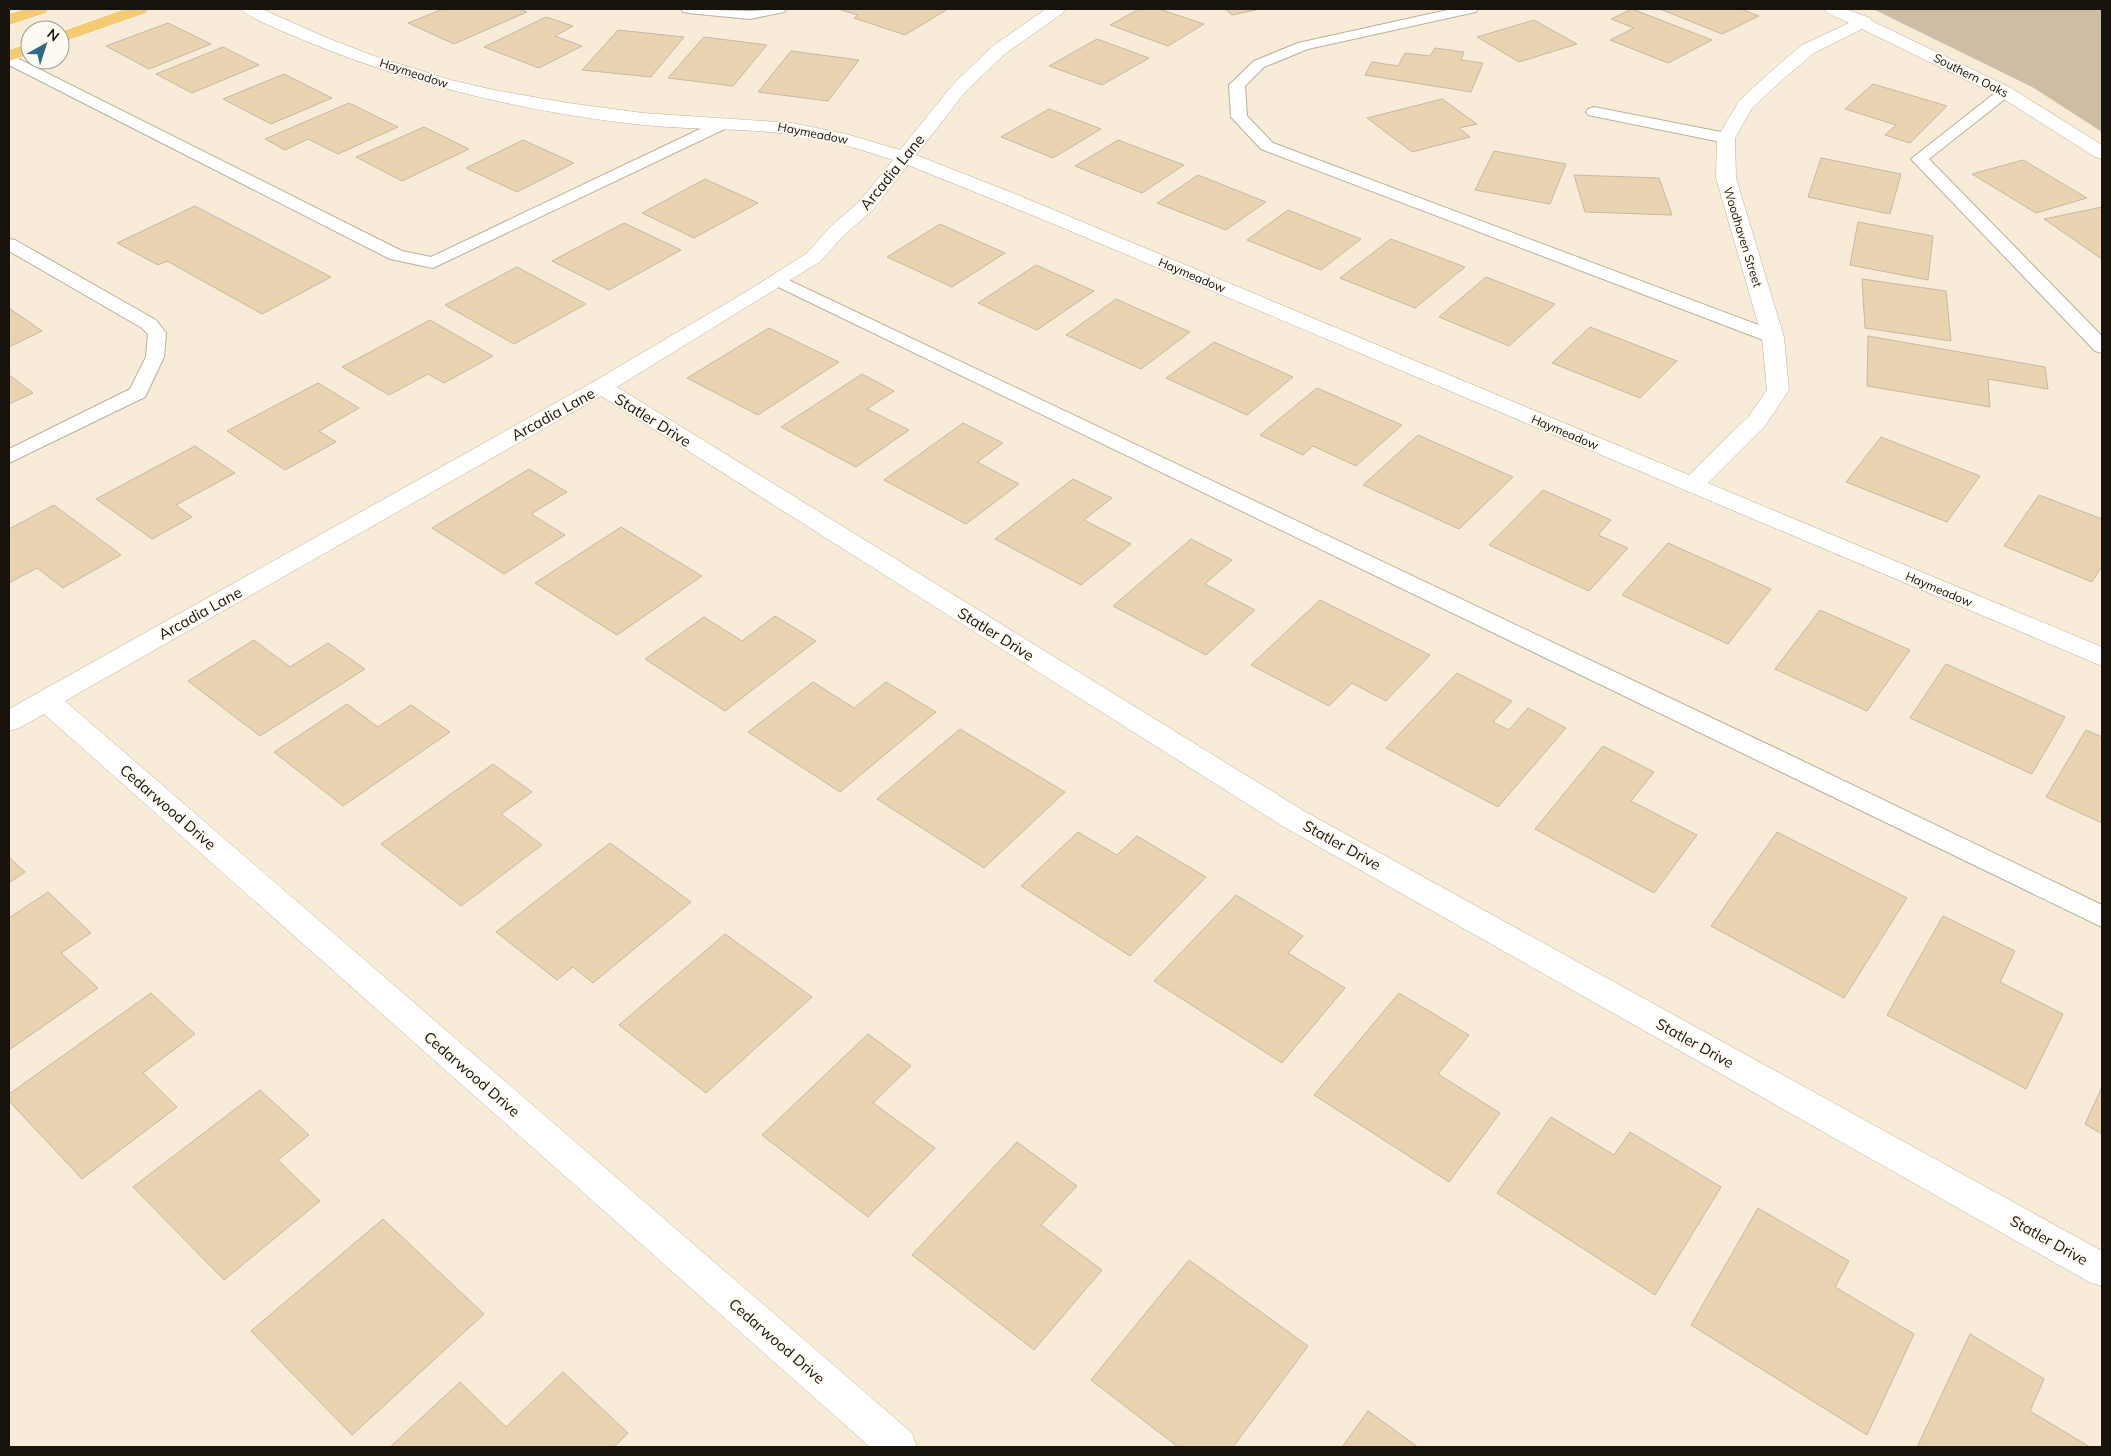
<svg xmlns="http://www.w3.org/2000/svg" width="2111" height="1456" font-family="Mulish,sans-serif">
  <style>
    .green { fill: #cebda2 }
    .building { fill: #e9d3b1; stroke: #c5b8a5 }
    .lines { fill: none; stroke-linecap: round; stroke-linejoin: round }
    .lane-casing { stroke: #bcaf9c; stroke-width: 2 }
    .street-casing { stroke: #bcaf9c; stroke-width: 1 }
    .primary-casing { stroke: #fff; stroke-width: 1 }
    .lane { fill: #fff; fill-rule: evenodd }
    .street { fill: #fff; fill-rule: evenodd }
    .primary { fill: #f4cb74; fill-rule: evenodd }
    .labels { text-anchor: middle; dominant-baseline: central; stroke-width: 4; stroke-linejoin: round; paint-order: stroke }
    .far-street-label { font-size: 12px; fill: #17120b; stroke: #fef9f1 }
    .street-label { font-size: 15px; fill: #17120b; stroke: #fef9f1 }
  </style>
  <rect width="100%" height="100%" fill="#f8ebd7"/>
  <!-- green -->
  <path class="green" d="M1873,9H2102V132L2034,88Z"/>
  <!-- building -->
  <g class="building">
    <path d="M443,9H519L527,12L454,44L408,23Z"/>
    <path d="M838,9H948L905,35L854,18L858,15Z"/>
    <path d="M1139,9H1159L1204,24L1168,46L1110,25Z"/>
    <path d="M1225,9H1260L1232,15Z"/>
    <path d="M1632,9L1712,40L1668,63L1610,40L1634,28L1611,19Z"/>
    <path d="M1660,9H1741L1759,16L1722,34Z"/>
    <path d="M546,17L573,26L555,36L582,46L539,68L484,47Z"/>
    <path d="M1534,20L1577,44L1519,62L1477,37Z"/>
    <path d="M168,23L211,44L149,69L106,46Z"/>
    <path d="M618,30L684,37L651,77L582,70Z"/>
    <path d="M704,37L767,45L733,86L668,78Z"/>
    <path d="M1097,39L1149,58L1102,85L1049,66Z"/>
    <path d="M223,47L259,65L192,93L156,74Z"/>
    <path d="M1435,48L1464,52L1461,60L1483,63L1471,92L1365,75L1372,62L1398,66L1405,53L1430,56Z"/>
    <path d="M791,51L859,60L828,101L758,92Z"/>
    <path d="M284,74L332,98L271,124L223,99Z"/>
    <path d="M1873,84L1947,106L1910,143L1885,135L1896,125L1845,109Z"/>
    <path d="M1442,99L1477,124L1459,128L1470,137L1412,152L1367,118Z"/>
    <path d="M349,103L398,127L338,154L308,139L285,150L265,139Z"/>
    <path d="M1049,109L1101,129L1053,158L1001,137Z"/>
    <path d="M424,127L469,149L402,181L356,157Z"/>
    <path d="M523,140L574,163L517,192L466,168Z"/>
    <path d="M1118,140L1184,165L1142,193L1075,166Z"/>
    <path d="M1494,151L1566,164L1550,204L1475,190Z"/>
    <path d="M1821,158L1901,174L1890,214L1808,197Z"/>
    <path d="M2023,160L2087,198L2036,213L1972,174Z"/>
    <path d="M1198,175L1266,202L1226,230L1157,203Z"/>
    <path d="M1574,175L1659,178L1672,215L1585,212Z"/>
    <path d="M705,179L758,203L694,238L642,213Z"/>
    <path d="M195,206L331,277L262,314L167,261L158,265L117,243Z"/>
    <path d="M2102,207V259L2044,219Z"/>
    <path d="M1288,210L1361,239L1321,270L1247,240Z"/>
    <path d="M1858,222L1933,236L1928,280L1850,265Z"/>
    <path d="M624,223L681,250L609,290L552,261Z"/>
    <path d="M940,224L1005,253L952,287L887,257Z"/>
    <path d="M1391,239L1465,267L1415,308L1340,278Z"/>
    <path d="M1036,265L1094,291L1037,330L978,303Z"/>
    <path d="M517,267L586,304L514,344L445,305Z"/>
    <path d="M1486,277L1555,304L1509,346L1439,317Z"/>
    <path d="M1862,279L1946,291L1951,341L1865,328Z"/>
    <path d="M1116,299L1190,332L1141,369L1066,335Z"/>
    <path d="M9,308L42,331L9,347Z"/>
    <path d="M430,320L493,356L444,383L428,374L389,395L342,367Z"/>
    <path d="M1590,327L1677,361L1640,398L1552,363Z"/>
    <path d="M769,328L839,362L758,415L687,378Z"/>
    <path d="M1868,336L2045,367L2048,389L1988,379L1990,407L1867,386Z"/>
    <path d="M1214,342L1293,377L1247,415L1166,378Z"/>
    <path d="M862,374L894,391L867,409L909,430L856,467L781,427Z"/>
    <path d="M9,375L33,393L9,404Z"/>
    <path d="M318,383L359,408L319,431L336,442L285,470L227,431Z"/>
    <path d="M1317,388L1402,425L1356,466L1313,446L1303,455L1260,435Z"/>
    <path d="M963,423L1003,443L977,462L1019,484L966,524L884,480Z"/>
    <path d="M1418,435L1513,477L1459,529L1363,485Z"/>
    <path d="M1881,437L1980,476L1947,522L1846,482Z"/>
    <path d="M195,446L235,473L176,505L192,517L152,539L96,499Z"/>
    <path d="M529,469L567,492L531,514L565,535L504,574L432,528Z"/>
    <path d="M1073,479L1112,498L1084,520L1131,544L1081,585L995,539Z"/>
    <path d="M1543,490L1611,520L1598,535L1628,548L1589,591L1489,545Z"/>
    <path d="M2039,495L2102,519V566L2092,582L2004,546Z"/>
    <path d="M54,505L121,555L63,588L37,568L9,583V529Z"/>
    <path d="M621,527L702,576L617,635L535,583Z"/>
    <path d="M1191,539L1232,560L1205,584L1255,610L1206,655L1113,606Z"/>
    <path d="M1668,543L1771,589L1728,644L1622,595Z"/>
    <path d="M1320,600L1430,655L1386,701L1352,683L1329,706L1251,665Z"/>
    <path d="M1820,610L1910,650L1867,711L1775,669Z"/>
    <path d="M775,616L816,641L725,711L645,659L704,617L742,641Z"/>
    <path d="M254,640L290,667L328,643L365,669L260,736L188,681Z"/>
    <path d="M1946,664L2065,717L2032,774L1910,718Z"/>
    <path d="M1457,673L1512,701L1493,722L1509,730L1528,708L1566,728L1498,807L1386,748Z"/>
    <path d="M813,682L854,708L886,682L936,712L840,792L748,732Z"/>
    <path d="M347,704L378,727L411,705L450,732L343,806L274,752Z"/>
    <path d="M960,729L1065,792L984,868L877,799Z"/>
    <path d="M2086,730L2102,737V823L2046,797Z"/>
    <path d="M1603,746L1654,772L1631,801L1697,835L1654,893L1535,829Z"/>
    <path d="M493,764L532,792L501,814L542,845L461,906L381,844Z"/>
    <path d="M1078,832L1117,855L1137,836L1206,877L1130,956L1021,886Z"/>
    <path d="M1777,832L1907,898L1844,998L1711,926Z"/>
    <path d="M610,843L691,902L593,983L573,967L557,980L496,932Z"/>
    <path d="M9,857L25,872L9,883Z"/>
    <path d="M48,892L91,933L61,953L98,988L9,1050V918Z"/>
    <path d="M1236,895L1303,936L1288,953L1345,988L1282,1063L1154,981Z"/>
    <path d="M1943,916L2015,951L2000,982L2063,1014L2026,1089L1887,1015Z"/>
    <path d="M725,934L812,997L706,1093L619,1025Z"/>
    <path d="M151,993L195,1034L143,1073L177,1107L82,1179L9,1101V1094Z"/>
    <path d="M1399,993L1469,1035L1438,1074L1500,1113L1449,1182L1314,1095Z"/>
    <path d="M868,1034L911,1066L873,1103L935,1148L868,1217L762,1135Z"/>
    <path d="M2102,1087V1134L2085,1124Z"/>
    <path d="M260,1090L309,1135L278,1160L320,1201L224,1280L133,1187Z"/>
    <path d="M1551,1117L1614,1155L1630,1132L1721,1187L1655,1295L1497,1193Z"/>
    <path d="M1017,1142L1077,1186L1041,1225L1102,1270L1034,1350L912,1255Z"/>
    <path d="M1758,1208L1849,1261L1835,1287L1914,1334L1867,1435L1691,1325Z"/>
    <path d="M383,1219L484,1314L352,1435L251,1331Z"/>
    <path d="M1189,1260L1308,1346L1233,1447H1178L1091,1380Z"/>
    <path d="M1970,1334L2044,1379L2030,1411L2090,1447H1917Z"/>
    <path d="M563,1372L628,1433L614,1447H390L460,1382L506,1427Z"/>
    <path d="M1368,1411L1418,1447H1342Z"/>
  </g>
  <g class="lines">
    <!-- lane casing -->
    <g class="lane-casing">
      <g id="lane">
        <path d="M681,9L750,11L786,9L784,12L750,19L688,13L683,12Z"/>
        <path d="M1452,9H1478L1476,12L1471,13L1308,49L1264,67L1245,86L1247,116L1273,143L1780,333L1782,337L1780,341L1773,343L1766,341L1261,149L1231,117L1229,85L1254,61L1298,43Z"/>
        <path d="M9,54L402,251L431,257L719,120H731L733,123L731,126L433,268L390,259L9,65Z"/>
        <path d="M2005,87L2010,89L2013,92L2010,95L1929,159L2102,336V353L2095,351L1911,159L2000,89Z"/>
        <path d="M1594,107L1726,133L1732,135L1734,138L1732,141L1726,143L1588,115L1586,112L1588,109Z"/>
        <path d="M9,239L15,240L156,320L166,333L164,357L145,397L9,463V449L130,389L146,357L148,334L142,328L9,251Z"/>
        <path d="M778,275L1788,754L2102,905V927L772,284L769,280L772,276Z"/>
      </g>
    </g>
    <!-- street casing -->
    <g class="street-casing">
      <path id="street" d="M241,9H262L327,38L377,57L451,80L494,90L568,103L643,113L792,123L846,134L900,150L954,83L994,45L1046,9H1065L1063,13L1006,53L966,91L916,155L1013,193L1689,475L1749,416L1767,390L1762,337L1716,178L1717,138L1739,101L1769,73L1802,45L1849,23L1827,13L1825,9H1846L1870,18L1872,21L2011,88L2102,145V159L2095,157L1999,96L1862,29L1814,53L1781,81L1752,108L1735,138L1736,178L1784,337L1789,390L1765,426L1708,483L2102,647V666L1061,227L908,165L873,210L844,235L821,261L617,387L1304,811L2102,1251V1286L2089,1282L1284,827L601,396L65,701L912,1433L917,1447H870L44,714L19,728L9,731V709L593,382L749,290L807,253L830,227L859,202L893,160C859,149 825,138 790,134C742,128 692,130 643,125C525,112 410,85 301,39C289,34 246,17 241,9Z"/>
    </g>
    <!-- primary casing -->
    <g class="primary-casing">
      <g id="primary">
        <path d="M25,9H48L46,13L9,25V14Z"/>
        <path d="M125,9H148L146,13L60,43V32Z"/>
        <path d="M30,43V54L9,61V50Z"/>
      </g>
    </g>
    <!-- lane -->
    <use href="#lane" class="lane"/>
    <!-- street -->
    <use href="#street" class="street"/>
    <!-- primary -->
    <use href="#primary" class="primary"/>
  </g>
  <g class="labels">
    <!-- far-street labels -->
    <g class="far-street-label">
      <text transform="translate(414 73) rotate(18)">Haymeadow</text>
      <text transform="translate(1971 75) rotate(27)">Southern Oaks</text>
      <text transform="translate(813 133) rotate(11)">Haymeadow</text>
      <text transform="translate(1743 237) rotate(73)">Woodhaven Street</text>
      <text transform="translate(1192 275) rotate(23)">Haymeadow</text>
      <text transform="translate(1565 432) rotate(23)">Haymeadow</text>
      <text transform="translate(1939 589) rotate(23)">Haymeadow</text>
    </g>
    <!-- street labels -->
    <g class="street-label">
      <text transform="translate(892 172) rotate(-51)">Arcadia Lane</text>
      <text transform="translate(553 414) rotate(-29)">Arcadia Lane</text>
      <text transform="translate(653 420) rotate(32)">Statler Drive</text>
      <text transform="translate(200 613) rotate(-29)">Arcadia Lane</text>
      <text transform="translate(996 634) rotate(32)">Statler Drive</text>
      <text transform="translate(168 807) rotate(41)">Cedarwood Drive</text>
      <text transform="translate(1342 845) rotate(29)">Statler Drive</text>
      <text transform="translate(1695 1043) rotate(29)">Statler Drive</text>
      <text transform="translate(472 1074) rotate(41)">Cedarwood Drive</text>
      <text transform="translate(2049 1240) rotate(29)">Statler Drive</text>
      <text transform="translate(777 1341) rotate(41)">Cedarwood Drive</text>
    </g>
  </g>
  <!-- border -->
  <rect width="2111" height="1456" fill="none" stroke="#17120b" stroke-width="20"/>
  <!-- north arrow -->
  <g transform="translate(45 45) rotate(39)"><circle r="24" fill="#fef9f1" stroke="#a29d95"/>
  <path d="M0-4L9 19L0 12L-9 19Z" fill="#306a83"/>
  <text y="-8" font-size="14" font-weight="bold" text-anchor="middle" fill="#17120b">N</text>
  </g>
</svg>
